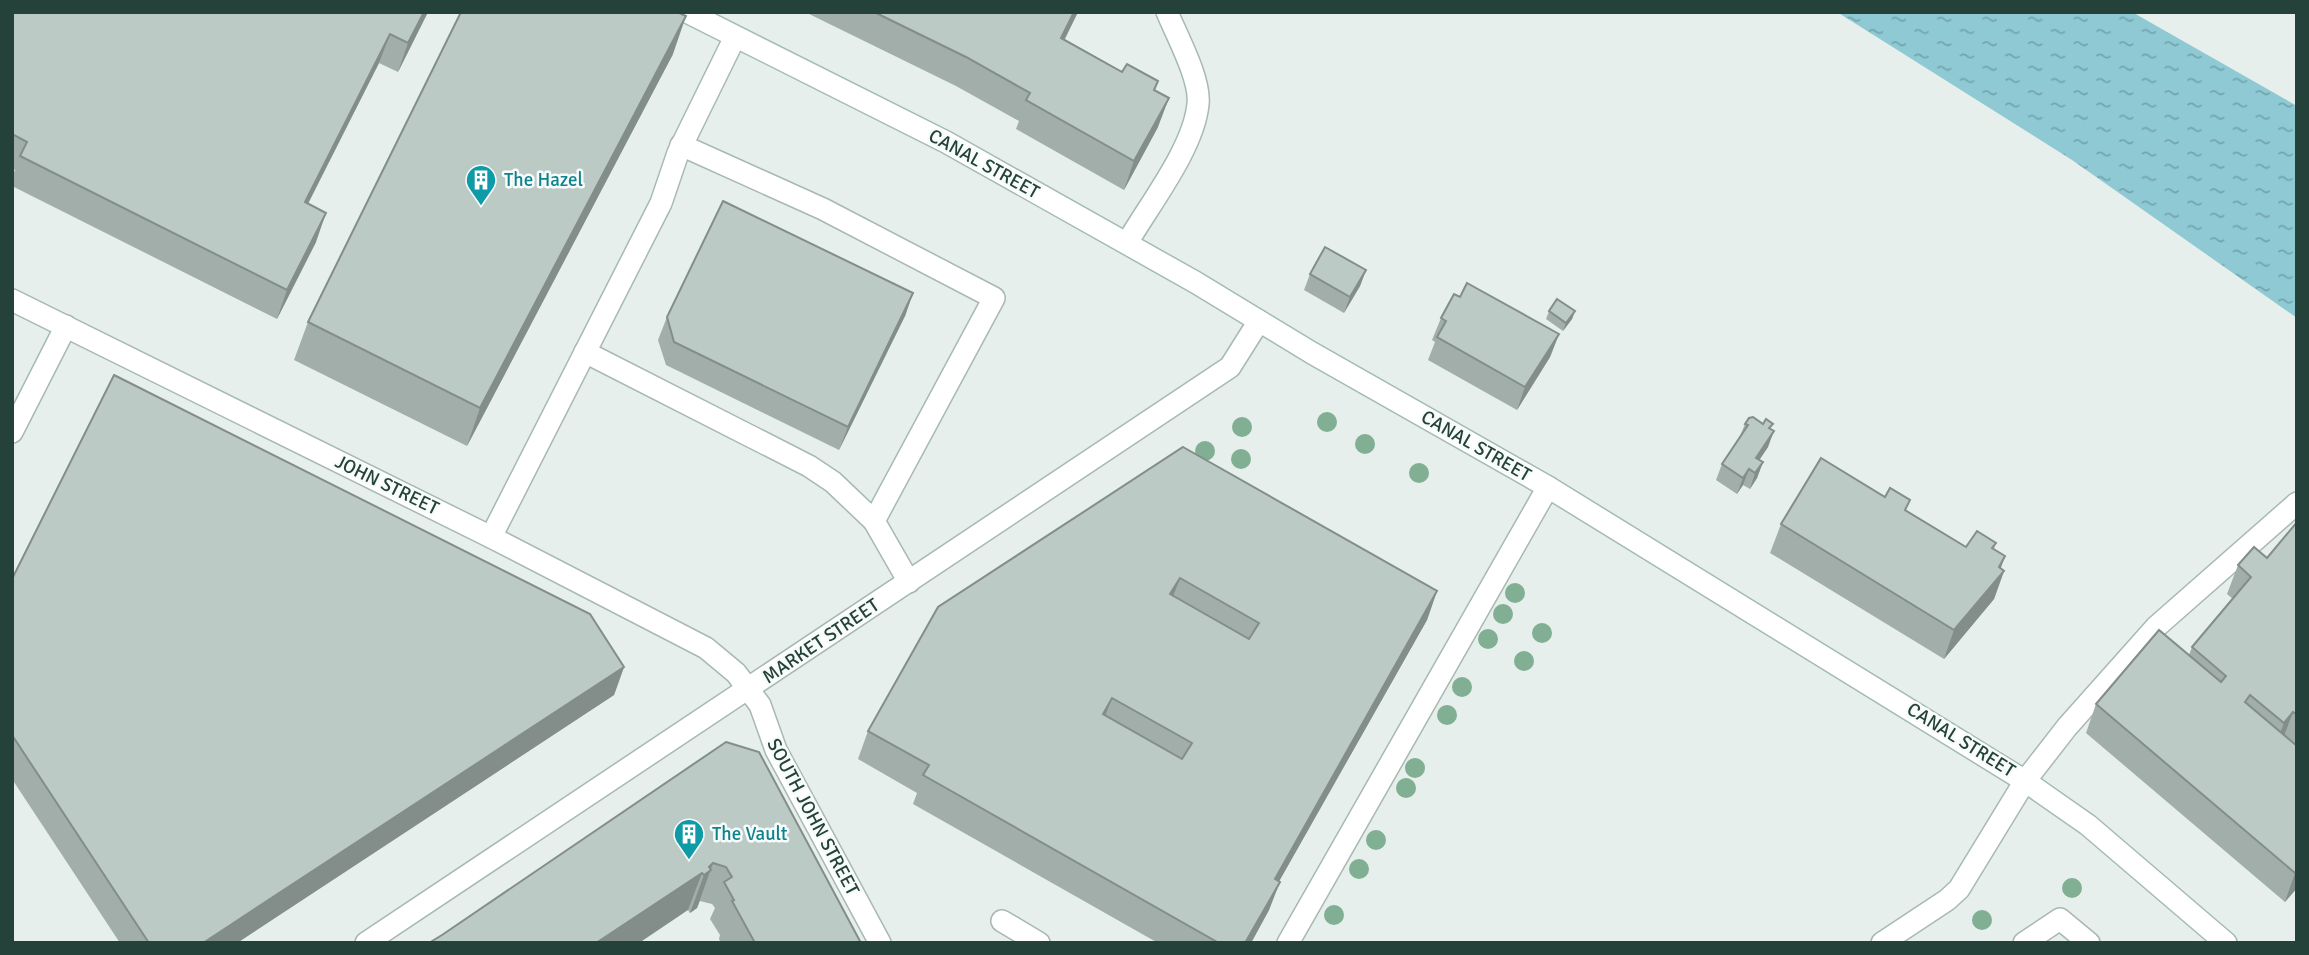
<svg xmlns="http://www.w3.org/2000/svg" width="2309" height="955" font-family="Signika,sans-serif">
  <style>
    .water { fill: url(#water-ripples) }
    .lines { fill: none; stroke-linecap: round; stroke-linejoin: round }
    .lane-casing { stroke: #a8b8b2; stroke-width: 24 }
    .street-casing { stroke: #a8b8b2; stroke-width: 24 }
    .secondary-casing { stroke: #a4bbb3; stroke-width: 24 }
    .lane { stroke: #fff; stroke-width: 21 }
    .street { stroke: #fff; stroke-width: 21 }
    .secondary { stroke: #fff; stroke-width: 21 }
    .tree { fill: #80af93 }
    .wall { fill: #a1aea9 }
    .shaded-wall { fill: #838d89 }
    .building { fill: #bbcac4; stroke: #838d89; stroke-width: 2; fill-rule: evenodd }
    .labels { text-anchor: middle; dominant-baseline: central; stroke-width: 5; stroke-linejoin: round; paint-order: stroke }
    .street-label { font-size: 19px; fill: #24423a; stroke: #f7fbf9 }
    .culture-label { font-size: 19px; fill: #0d838f; stroke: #f7fbf9; text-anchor: start }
  </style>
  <defs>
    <pattern id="water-ripples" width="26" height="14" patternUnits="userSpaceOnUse" patternTransform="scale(1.75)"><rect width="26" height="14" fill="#8ec9d4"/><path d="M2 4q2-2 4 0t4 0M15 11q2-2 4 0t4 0" fill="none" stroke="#74a5ad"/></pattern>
  </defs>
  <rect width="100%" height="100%" fill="#e6efeb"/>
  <!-- water -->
  <path class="water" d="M1837,12H2132L2297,106V318L2072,160Z"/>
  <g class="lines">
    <!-- lane casing -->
    <g class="lane-casing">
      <g id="lane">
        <path d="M681,145L823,209L994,298L874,521L909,582"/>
        <path d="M1127,243C1149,205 1194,148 1198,104C1201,80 1177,36 1167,12"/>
        <path d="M585,352L809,466L833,482L874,521"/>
        <path d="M12,432L66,326"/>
        <path d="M491,537L661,203L678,153L735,37"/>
        <path d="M1002,921L1039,943"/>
        <path d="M1288,943L1548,487"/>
        <path d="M1882,943L1947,900L1959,889L2025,781L2067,727L2156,627L2297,503"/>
        <path d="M2024,943L2060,919L2089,943"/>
      </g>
    </g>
    <!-- street casing -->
    <g class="street-casing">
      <g id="street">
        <path d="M12,300L491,537L706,648L736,673L760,705L776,750L880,943"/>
        <path d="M366,943L1230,367L1259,321"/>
      </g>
    </g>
    <!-- secondary casing -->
    <g class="secondary-casing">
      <path id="secondary" d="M687,12L946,142L1195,282L1312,353L1548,487L2025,781L2088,825L2226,943"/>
    </g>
    <!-- lane -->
    <use href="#lane" class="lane"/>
    <!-- street -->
    <use href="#street" class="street"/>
    <!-- secondary -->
    <use href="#secondary" class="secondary"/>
  </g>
  <!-- trees -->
  <g class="tree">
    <circle cx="1327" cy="422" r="10"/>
    <circle cx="1242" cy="427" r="10"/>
    <circle cx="1365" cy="444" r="10"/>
    <circle cx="1205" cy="451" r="10"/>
    <circle cx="1241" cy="459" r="10"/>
    <circle cx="1419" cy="473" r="10"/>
    <circle cx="1515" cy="593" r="10"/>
    <circle cx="1503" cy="614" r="10"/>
    <circle cx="1542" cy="633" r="10"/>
    <circle cx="1488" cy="639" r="10"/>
    <circle cx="1524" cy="661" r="10"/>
    <circle cx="1462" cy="687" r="10"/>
    <circle cx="1447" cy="715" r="10"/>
    <circle cx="1415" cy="768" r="10"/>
    <circle cx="1406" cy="788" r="10"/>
    <circle cx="1376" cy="840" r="10"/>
    <circle cx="1359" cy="869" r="10"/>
    <circle cx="2072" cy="888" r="10"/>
    <circle cx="1334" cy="915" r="10"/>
    <circle cx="1982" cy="920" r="10"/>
  </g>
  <!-- wall -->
  <g class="wall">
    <path d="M12,12H428L398,72L379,63L308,204L316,242L277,319L12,186V177L15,170L12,168Z"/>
    <path d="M805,12H1078L1065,39L1155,90L1158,127L1124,190L1016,129L1019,121L956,86Z"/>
    <path d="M673,54L467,446L294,360L308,322Z"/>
    <path d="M1366,270L1360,286L1344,313L1304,290L1310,274Z"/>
    <path d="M913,293L905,316L839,450L666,365L658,340L667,317Z"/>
    <path d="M1460,297L1559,334L1550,357L1517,410L1428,360L1435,342L1432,340L1441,318Z"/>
    <path d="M1549,311H1575L1572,319L1563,331L1546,319Z"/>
    <path d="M1745,424L1771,429L1768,447L1759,460L1763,462L1757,478L1750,489L1743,485L1737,494L1716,480L1722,464L1740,436Z"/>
    <path d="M1183,447L1437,591L1427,620L1279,881L1269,910L1251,943H1158L913,804L917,793L858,759L868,731Z"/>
    <path d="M1907,511L1966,547L1996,543L1994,549L2001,568L2004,571L1994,599L1944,659L1770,553L1781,524Z"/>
    <path d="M2297,522V888L2285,902L2086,733L2096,704L2189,655L2192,647L2233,599L2227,594L2238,565L2267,558Z"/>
    <path d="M12,579L624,667L614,695L237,943H120L12,779Z"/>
    <path d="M726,742L861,943H721L719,939L720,935L710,919L715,908L712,904L700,901L697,908L690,913L688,910L442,935Z"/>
  </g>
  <!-- shaded-wall -->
  <g class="shaded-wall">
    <path d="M424,12H428L398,72L408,43Z"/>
    <path d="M1074,12H1078L1051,66L1061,38Z"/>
    <path d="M686,16L673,54L467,446L480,408Z"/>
    <path d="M390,34L379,63L294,231L305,202Z"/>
    <path d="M1169,98L1158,127L1124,190L1134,161Z"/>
    <path d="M326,213L316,242L277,319L287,290Z"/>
    <path d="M1366,270L1360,286L1344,313L1350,297Z"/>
    <path d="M913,293L905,316L839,450L848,427Z"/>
    <path d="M1575,311L1572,319L1563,331L1566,323Z"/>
    <path d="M1559,334L1550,357L1517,410L1525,387Z"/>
    <path d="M1774,431L1768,447L1752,471L1756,458Z"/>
    <path d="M1763,462L1757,478L1750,489L1755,473Z"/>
    <path d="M1749,469L1743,485L1737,494L1743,478Z"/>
    <path d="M2005,556L1997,579L2004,571L1994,599L1944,659L1954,630Z"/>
    <path d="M1180,578L1169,607L1170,594Z"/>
    <path d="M1437,591L1427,620L1264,908L1275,879Z"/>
    <path d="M624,667L614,695L237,943H203Z"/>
    <path d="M1112,698L1101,727L1103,714Z"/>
    <path d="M2293,712L2282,741L2273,752L2284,723Z"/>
    <path d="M713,863L697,908L690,913L704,875L709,867Z"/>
    <path d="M2297,871V888L2285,902L2295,873Z"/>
    <path d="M702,873L688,910L639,943H596Z"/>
    <path d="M1280,882L1269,910L1251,943H1245Z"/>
  </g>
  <!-- building -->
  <g class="building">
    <path d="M12,12H424L408,43L390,34L305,202L326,213L287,290L20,156L27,142L12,134Z"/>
    <path d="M461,12H677L686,16L480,408L308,322Z"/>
    <path d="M874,12H1074L1061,38L1122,72L1127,64L1158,81L1154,90L1169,98L1134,161L1026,100L1030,93L966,57Z"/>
    <path d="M723,201L913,293L848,427L674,342L667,317Z"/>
    <path d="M1325,247L1366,270L1350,297L1310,274Z"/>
    <path d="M1467,283L1559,334L1525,387L1437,337L1446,321L1441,318L1454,294L1460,297Z"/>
    <path d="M1557,299L1575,311L1566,323L1549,311Z"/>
    <path d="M114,375L590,614L624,667L203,943H149L12,735V579Z"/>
    <path d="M1753,417L1763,424L1766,419L1773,424L1769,428L1774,431L1756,458L1763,462L1755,473L1749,469L1743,478L1722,464L1748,425L1745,424L1749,418Z"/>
    <path d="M1183,447L1437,591L1275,879L1280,882L1245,943H1219L923,775L929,765L868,731L938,607ZM1180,578L1259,623L1249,639L1170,594ZM1112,698L1192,743L1182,759L1103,714Z"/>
    <path d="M1821,458L1885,497L1890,488L1910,500L1905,510L1966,547L1977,531L1996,543L1992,548L2005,556L1999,567L2004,571L1954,630L1781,524Z"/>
    <path d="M2297,522V715L2293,712L2284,723L2250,695L2245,702L2297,746V871L2295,873L2096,704L2159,630L2221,682L2226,676L2192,647L2251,577L2238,565L2254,547L2267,558Z"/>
    <path d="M726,742L759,752L861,943H755L732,901L734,900L724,882L732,877L726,867L713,863L709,867L711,870L704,875L702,873L596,943H429L442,935Z"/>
  </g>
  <!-- icons -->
  <defs>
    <g id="building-pin" transform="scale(1.575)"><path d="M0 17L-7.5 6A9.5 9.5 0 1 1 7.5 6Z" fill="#0f9aa8" stroke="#f7fbf9"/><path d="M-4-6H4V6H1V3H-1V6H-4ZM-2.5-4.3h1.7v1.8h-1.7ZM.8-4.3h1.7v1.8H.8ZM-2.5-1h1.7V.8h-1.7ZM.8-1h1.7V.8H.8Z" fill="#fff"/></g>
  </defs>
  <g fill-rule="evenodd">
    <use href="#building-pin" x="481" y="180"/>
    <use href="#building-pin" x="689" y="834"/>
  </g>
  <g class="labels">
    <!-- street labels -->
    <g class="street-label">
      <text transform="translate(984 164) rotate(29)">CANAL STREET</text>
      <text transform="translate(1476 446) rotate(30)">CANAL STREET</text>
      <text transform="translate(387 485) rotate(26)">JOHN STREET</text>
      <text transform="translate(821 641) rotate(-34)">MARKET STREET</text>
      <text transform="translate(1961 740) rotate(32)">CANAL STREET</text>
      <text transform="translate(813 817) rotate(62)">SOUTH JOHN STREET</text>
    </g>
    <!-- culture labels -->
    <g class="culture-label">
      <text x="504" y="180">The Hazel</text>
      <text x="712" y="834">The Vault</text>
    </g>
  </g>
  <!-- border -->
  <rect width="2309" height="955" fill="none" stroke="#24423a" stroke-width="28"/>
</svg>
